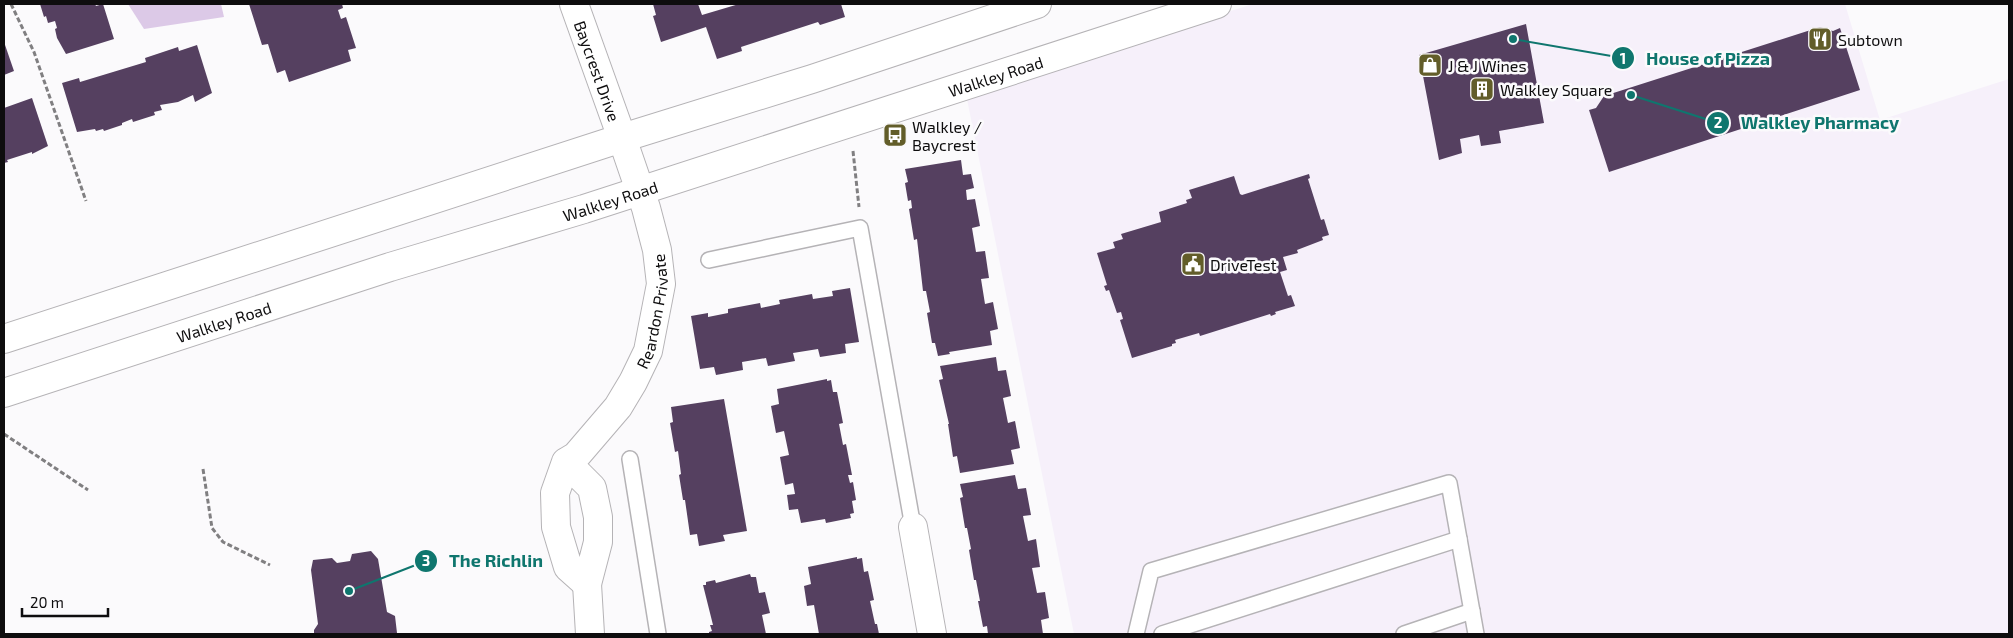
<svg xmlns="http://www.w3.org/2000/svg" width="2013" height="638" font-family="'Exo 2',sans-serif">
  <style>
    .built { fill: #f6f0fa }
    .green { fill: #dcc9e7 }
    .building { fill: #554060 }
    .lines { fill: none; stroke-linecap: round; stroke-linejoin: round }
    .lane-casing { stroke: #b5b3b6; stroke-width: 18 }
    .street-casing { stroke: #b5b3b6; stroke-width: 30 }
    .secondary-casing { stroke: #b5b3b6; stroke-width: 30 }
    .path { stroke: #807f81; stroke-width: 3; stroke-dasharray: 5 2.5; stroke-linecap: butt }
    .lane { stroke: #fff; stroke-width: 15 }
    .street { stroke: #fff; stroke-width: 28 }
    .secondary { stroke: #fff; stroke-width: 28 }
    .labels { text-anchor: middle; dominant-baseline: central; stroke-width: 5; stroke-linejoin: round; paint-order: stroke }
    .poi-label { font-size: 16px; fill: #0e0d0e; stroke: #fbfafc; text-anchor: start }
    .street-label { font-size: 16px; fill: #0e0d0e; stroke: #fbfafc }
    .leader { fill: none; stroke: #0f766e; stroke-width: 2 }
    .callout-dot { fill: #0f766e; stroke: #fbfafc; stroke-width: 2 }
    .mark-label { font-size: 15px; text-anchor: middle; font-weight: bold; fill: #fff }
    .callout-label { font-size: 18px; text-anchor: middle; font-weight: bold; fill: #0f766e; stroke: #fbfafc; stroke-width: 5; stroke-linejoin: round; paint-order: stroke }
  </style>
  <rect width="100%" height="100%" fill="#fbfafc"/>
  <!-- built -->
  <path class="built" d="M1253,4H1845L1880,120L2009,79V634H1074L966,94Z"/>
  <!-- green -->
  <path class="green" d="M128,4H221L224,17L144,29Z"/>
  <!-- building -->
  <g class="building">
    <path d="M40,4H95L96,6L103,4L114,39L66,54L57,38L55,29L57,28L55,21L48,23L46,16L44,17Z"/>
    <path d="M249,4H342L343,8L338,10L341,19L346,17L356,48L348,50L351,61L289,82L285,70L277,73L268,44L262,45Z"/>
    <path d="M653,4H698L702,15L739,4H841L845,17L820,25L818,22L741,47L742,51L717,59L706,27L661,42L653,16L656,15Z"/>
    <path d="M1526,24L1544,123L1499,131L1501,143L1481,146L1479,135L1460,139L1462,153L1439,160L1419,55Z"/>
    <path d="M1820,27L1833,31L1840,28L1860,90L1609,172L1589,110L1596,108L1604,96Z"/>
    <path d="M4,42L14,71L4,75Z"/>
    <path d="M197,45L212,93L195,102L193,95L178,102L160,105L162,110L154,112L155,115L133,122L132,119L122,123V125L104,131L103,129L96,131L95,129L77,132L62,83L79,78L80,82L146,62L145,58L178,47L179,51Z"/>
    <path d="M32,98L48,146L32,154V152L7,160L8,162L4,163V108Z"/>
    <path d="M961,160L963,175L971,174L974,188L966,190L967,200L975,199L980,226L972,228L976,252L985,251L989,278L981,279L985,304L993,302L998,329L990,331L992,345L949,352L950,354L938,356L935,343H932L927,313L930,312L926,291H923L917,239L914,240L909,209L912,208L911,200L908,201L905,183L908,182L905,169Z"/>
    <path d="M1309,174L1310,178L1308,179L1321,220L1324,219L1329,235L1322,237L1323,240L1297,250L1298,253L1283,257L1287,270L1280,272L1288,296L1291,295L1295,306L1275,312L1276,314L1271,316L1270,314L1200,336L1199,333L1175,340L1176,343L1172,344V346L1132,358L1120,320L1123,319L1121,312L1117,313L1109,290L1106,291L1104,286L1107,285L1097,253L1115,248L1113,242L1123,239L1121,234L1161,222L1159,212L1187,203L1186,200L1192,198L1189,190L1234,176L1240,194L1242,195Z"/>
    <path d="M850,288L859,342L845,344L846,353L820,357L818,349L793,353L795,361L768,366L766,358L742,362L743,370L716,375L714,367L700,369L691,316L708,313V317L728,313V309L760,303L761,308L780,304L779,300L812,294L813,299L833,296L832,291Z"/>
    <path d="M996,357L998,371L1006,370L1011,396L1003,398L1008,423L1015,421L1020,448L1011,450L1014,464L960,473L957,456L953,457L948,424H949L939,380L943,379L940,366Z"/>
    <path d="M827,379V381L831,380L833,392H837L843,423L839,424L843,445L846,444L852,475H848L850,483L853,482L856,500L852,501L854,513L850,514L851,518L826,523L825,519L801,523L798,509L789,510L787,495L795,494L793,483L785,485L780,457L789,455L784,431L776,433L771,406L779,404L777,389Z"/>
    <path d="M724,399L747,531L723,535L725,541L699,546L697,534L690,535L685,500H683L679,475L681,474L678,451L675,452L670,423L673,422L671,407Z"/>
    <path d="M1015,475L1018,489L1026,488L1031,515L1023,516L1028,541L1036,539L1040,567L1032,568L1037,593L1045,592L1049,618L1041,620L1043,634H988L987,626L983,627L978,601H980L976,580H974L969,550L971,549L967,528H965L960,498L963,497L960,484Z"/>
    <path d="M371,551L378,559L387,612L395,616L397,633L314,634V630L318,624L311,570L313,560L332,558L337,563L350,561L352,554Z"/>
    <path d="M857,557V559L862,558L864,572L868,571L874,600L870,601L875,624H877L879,634H819L814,605L807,606L804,586L811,584L808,567Z"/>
    <path d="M750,574L751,577H756L759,593L765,592L770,613L762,615L766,634H709V632L712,631L710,625H713L703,585H706V582L715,580L716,583Z"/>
  </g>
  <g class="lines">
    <!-- lane casing -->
    <g class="lane-casing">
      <g id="lane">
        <path d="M709,260L860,228L913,527"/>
        <path d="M630,459L658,634"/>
        <path d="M1136,634L1151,571L1449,483L1476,634"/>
        <path d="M1162,634L1459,539"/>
        <path d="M1404,634L1472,611"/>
      </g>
    </g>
    <!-- street casing -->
    <g class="street-casing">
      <g id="street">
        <path id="s1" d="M566,462L592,488L598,517V542L587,584L568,567L556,527L555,493L566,462L576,456L618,407L633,382L648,351L661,284L657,250L646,208L622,138"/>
        <path d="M913,527L932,634"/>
        <path d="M587,584L590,634"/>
      </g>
    </g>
    <!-- secondary casing -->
    <g class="secondary-casing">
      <g id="secondary">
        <path id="s2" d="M574,4L622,138"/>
        <path d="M4,339L622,138L812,79L1037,4"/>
        <path id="s3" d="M4,393L390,267L584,209L1217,4"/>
      </g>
    </g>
    <!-- path -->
    <g class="path">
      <path d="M11,4L34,52L86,201"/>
      <path d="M853,151L859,207"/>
      <path d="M4,434L88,490"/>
      <path d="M203,469L212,528L223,542L270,565"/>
    </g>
    <!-- lane -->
    <use href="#lane" class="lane"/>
    <!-- street -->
    <use href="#street" class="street"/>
    <!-- secondary -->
    <use href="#secondary" class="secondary"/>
  </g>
  <!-- icons -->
  <defs>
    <g id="restaurant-square" transform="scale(1.25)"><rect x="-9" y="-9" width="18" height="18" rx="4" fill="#625d29" stroke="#fbfafc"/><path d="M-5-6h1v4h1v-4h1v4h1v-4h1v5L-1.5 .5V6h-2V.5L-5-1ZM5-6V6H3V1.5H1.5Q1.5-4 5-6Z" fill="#fff"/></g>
    <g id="shop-square" transform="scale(1.25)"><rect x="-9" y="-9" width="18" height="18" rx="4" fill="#625d29" stroke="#fbfafc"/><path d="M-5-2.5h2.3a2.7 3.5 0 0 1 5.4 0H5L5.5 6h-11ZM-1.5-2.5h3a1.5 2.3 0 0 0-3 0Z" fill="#fff"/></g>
    <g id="building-square" transform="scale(1.25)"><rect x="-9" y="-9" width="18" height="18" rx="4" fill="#625d29" stroke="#fbfafc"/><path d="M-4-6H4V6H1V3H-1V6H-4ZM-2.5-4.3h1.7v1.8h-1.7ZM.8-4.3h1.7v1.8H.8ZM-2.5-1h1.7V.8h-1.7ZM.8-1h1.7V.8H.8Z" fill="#fff"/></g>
    <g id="bus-square" transform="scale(1.25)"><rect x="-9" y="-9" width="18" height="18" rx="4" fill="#625d29" stroke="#fbfafc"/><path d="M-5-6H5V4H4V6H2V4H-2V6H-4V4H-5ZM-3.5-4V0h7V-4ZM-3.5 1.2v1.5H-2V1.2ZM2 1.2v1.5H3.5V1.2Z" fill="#fff"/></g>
    <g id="civic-square" transform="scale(1.25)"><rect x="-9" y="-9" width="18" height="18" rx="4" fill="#625d29" stroke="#fbfafc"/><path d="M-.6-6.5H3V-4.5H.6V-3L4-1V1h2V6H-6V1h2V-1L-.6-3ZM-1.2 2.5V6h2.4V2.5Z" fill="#fff"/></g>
  </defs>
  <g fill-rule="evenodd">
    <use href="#restaurant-square" x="1820" y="39"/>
    <use href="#shop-square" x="1430" y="65"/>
    <use href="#building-square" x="1482" y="89"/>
    <use href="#bus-square" x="895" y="135"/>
    <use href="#civic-square" x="1193" y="264"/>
  </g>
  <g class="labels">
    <!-- poi labels -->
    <g class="poi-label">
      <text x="1838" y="39">Subtown</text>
      <text x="1448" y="65">J &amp; J Wines</text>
      <text x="1500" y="89">Walkley Square</text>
      <text x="912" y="126">Walkley /<tspan x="912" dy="18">Baycrest</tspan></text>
      <text x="1210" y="264">DriveTest</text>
    </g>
    <!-- street labels -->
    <g class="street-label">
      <text stroke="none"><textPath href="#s2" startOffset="71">Baycrest Drive</textPath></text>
      <text stroke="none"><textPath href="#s3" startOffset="1041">Walkley Road</textPath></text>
      <text stroke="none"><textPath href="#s3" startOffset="636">Walkley Road</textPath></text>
      <text stroke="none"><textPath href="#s1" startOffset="449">Reardon Private</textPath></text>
      <text stroke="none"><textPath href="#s3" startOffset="231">Walkley Road</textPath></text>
    </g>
  </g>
  <!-- callouts -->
  <path class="leader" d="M1513 39L1623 58M1631 95L1718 123M349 591L426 561"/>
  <g class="callout-dot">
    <circle cx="1513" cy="39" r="5"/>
    <circle cx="1631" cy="95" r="5"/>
    <circle cx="349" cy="591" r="5"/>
    <circle cx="1623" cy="58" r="12"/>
    <circle cx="1718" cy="123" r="12"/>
    <circle cx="426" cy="561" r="12"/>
  </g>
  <g class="mark-label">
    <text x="1623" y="64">1</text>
    <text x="1718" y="128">2</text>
    <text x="426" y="566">3</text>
  </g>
  <g class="callout-label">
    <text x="1708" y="65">House of Pizza</text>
    <text x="1820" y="129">Walkley Pharmacy</text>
    <text x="496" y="567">The Richlin</text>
  </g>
  <!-- border -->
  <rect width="2013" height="638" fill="none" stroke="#0e0d0e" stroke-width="10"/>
  <!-- scale -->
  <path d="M22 608v8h86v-8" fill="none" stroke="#0e0d0e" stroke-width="2.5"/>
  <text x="30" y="608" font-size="15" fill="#0e0d0e" stroke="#fbfafc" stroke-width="4" paint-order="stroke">20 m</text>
</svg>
